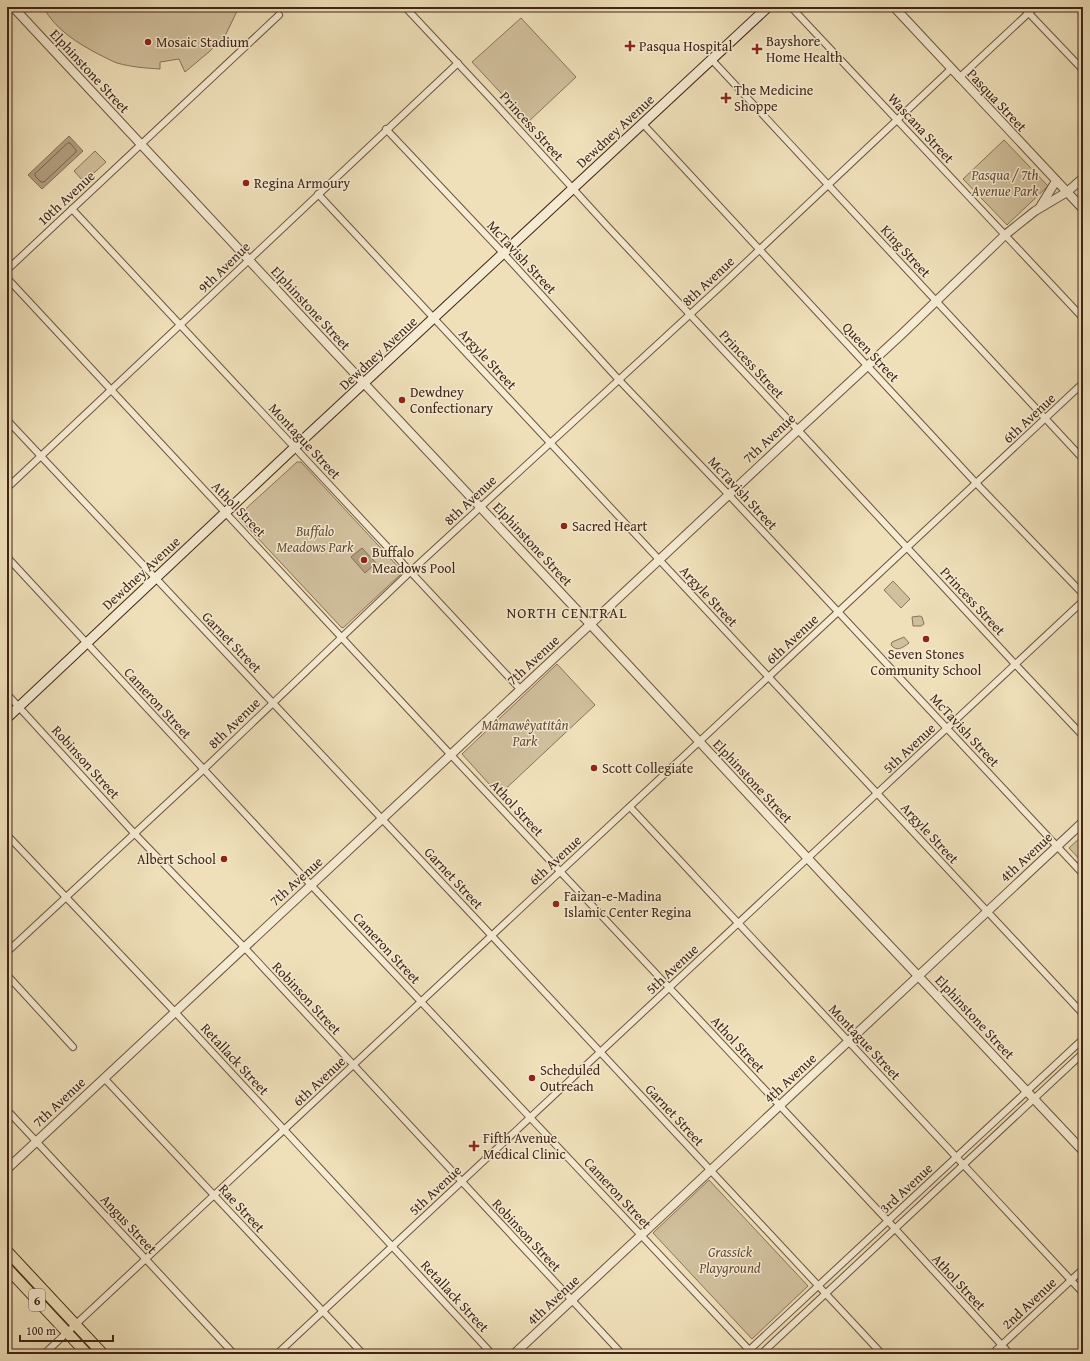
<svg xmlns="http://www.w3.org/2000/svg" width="1090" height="1361" font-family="'Gentium Book Plus',serif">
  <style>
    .green { fill: #d1c09d; stroke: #89725a }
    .water { fill: #b4a082; stroke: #866f57 }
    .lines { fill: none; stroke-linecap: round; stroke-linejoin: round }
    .shore { stroke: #7a624c; stroke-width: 1 }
    .minor-casing { stroke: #6c543f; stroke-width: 8 }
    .tertiary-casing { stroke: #6c543f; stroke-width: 10 }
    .secondary-casing { stroke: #412516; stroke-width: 11 }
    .primary-casing { stroke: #412516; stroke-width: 12 }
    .minor { stroke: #f5ebd2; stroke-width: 6 }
    .tertiary { stroke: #f5ebd2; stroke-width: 8 }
    .secondary { stroke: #f5ebd2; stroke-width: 9 }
    .primary { stroke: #efe0b9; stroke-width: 10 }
    .poi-dot { fill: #8f2418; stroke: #f5ebd2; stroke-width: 1.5 }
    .labels { text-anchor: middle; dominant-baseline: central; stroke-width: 3; stroke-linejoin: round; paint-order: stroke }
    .shield { fill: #f5ebd2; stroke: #77604e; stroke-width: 1 }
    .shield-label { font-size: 13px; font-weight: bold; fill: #412516 }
    .poi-label { font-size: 14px; fill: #412516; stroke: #f5ebd2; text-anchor: start }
    .street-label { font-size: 14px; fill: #412516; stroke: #f5ebd2 }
    .park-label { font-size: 14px; font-style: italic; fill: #654c38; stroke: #f5ebd2 }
    .neighbourhood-label { font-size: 15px; letter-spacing: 1px; fill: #412516; stroke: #f5ebd2 }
  </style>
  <rect width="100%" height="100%" fill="#efe0b9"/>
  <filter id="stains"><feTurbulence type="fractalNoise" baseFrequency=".005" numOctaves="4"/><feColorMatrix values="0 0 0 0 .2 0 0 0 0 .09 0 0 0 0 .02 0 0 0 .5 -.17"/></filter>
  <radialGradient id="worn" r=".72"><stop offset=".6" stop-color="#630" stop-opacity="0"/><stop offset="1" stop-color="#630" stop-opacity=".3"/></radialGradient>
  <!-- green -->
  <g class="green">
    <path d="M43,7H239L226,34L210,51L185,72L179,59L160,62V69C145,68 131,67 117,63C111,61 105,57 100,55C77,43 56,30 43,7Z"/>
    <path d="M521,18L576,77L528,122L472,62Z"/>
    <path d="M1004,140L1048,186L1007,225L963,179Z"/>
    <path d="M95,151L106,162L84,182L74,171Z"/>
    <path d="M297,462H301L402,571L401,574L343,628L341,627L240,519L241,513Z"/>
    <path d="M893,581L910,599L901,608L884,590Z"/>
    <path d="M920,616L922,617L924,624L921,626H913L912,617Z"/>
    <path d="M904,637L909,643C902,648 897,652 891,645L892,642Z"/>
    <path d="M557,664L595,705L499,795L462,754Z"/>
    <path d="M1083,835V863L1069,848Z"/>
    <path d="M709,1180L808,1286L752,1339L653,1233Z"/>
  </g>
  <!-- water -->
  <g class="water">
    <path d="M69,136L83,151L42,189L28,175Z"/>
    <path d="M362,548L376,563L365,573L351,557Z"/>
  </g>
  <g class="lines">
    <!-- shore -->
    <path class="shore" d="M68,143H70L76,150V152L44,182H41L35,176V174Z"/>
    <!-- minor casing -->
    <g class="minor-casing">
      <g id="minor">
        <path d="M405,7L493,101L608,227L798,430L1015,664L1083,736"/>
        <path d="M791,7L1083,318"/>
        <path d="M1023,7L1083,70"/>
        <path d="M712,60L1083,459"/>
        <path d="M959,78L1035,7"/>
        <path d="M643,124L976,483L1083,594"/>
        <path d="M386,129L504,254L619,380L728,494L1083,874"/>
        <path d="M318,194L1083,1014"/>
        <path d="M72,209L520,689"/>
        <path d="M7,270L279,15"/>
        <path d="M7,278L451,755L888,1221L1010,1354"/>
        <path d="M7,420L492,936L882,1354"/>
        <path d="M7,488L458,63"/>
        <path d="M7,557L311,885L753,1354"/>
        <path d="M7,694L134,833L244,947L622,1354"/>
        <path d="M630,807L1083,1293"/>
        <path d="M7,835L175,1012L492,1354"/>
        <path d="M7,952L204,769L410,572L723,284L951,69"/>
        <path d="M7,975L73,1047"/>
        <path d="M104,1078L363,1354"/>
        <path d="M7,1110L234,1354"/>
        <path d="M44,1354L1083,383"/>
        <path d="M277,1354L1083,601"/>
        <path d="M745,1354L1083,1039"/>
        <path d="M761,1354L1083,1053"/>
        <path d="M992,1354L1083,1269"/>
      </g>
    </g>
    <!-- tertiary casing -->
    <g class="tertiary-casing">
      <g id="tertiary">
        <path d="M13,7L329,346L590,624L841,894L1083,1151"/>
        <path d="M894,7L1083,209"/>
        <path d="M1040,207L1056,181"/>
        <path d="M7,1169L382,819L798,430L902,334L1005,235L1035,211L1067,192L1083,178"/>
        <path d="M514,1354L1083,822"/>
      </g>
    </g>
    <!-- secondary casing -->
    <g class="secondary-casing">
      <path id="secondary" d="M7,718L295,447L768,7"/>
    </g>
    <!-- primary casing -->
    <g class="primary-casing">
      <g id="primary">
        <path d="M7,1251L103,1354"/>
        <path d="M7,1268L87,1354"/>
      </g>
    </g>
    <!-- minor -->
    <use href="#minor" class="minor"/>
    <!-- tertiary -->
    <use href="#tertiary" class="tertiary"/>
    <!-- secondary -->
    <use href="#secondary" class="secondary"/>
    <!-- primary -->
    <use href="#primary" class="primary"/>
  </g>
  <!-- markers -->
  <g class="poi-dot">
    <circle cx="148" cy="42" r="4"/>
    <path d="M628 40h4v4h4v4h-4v4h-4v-4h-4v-4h4z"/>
    <path d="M755 43h4v4h4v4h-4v4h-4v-4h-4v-4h4z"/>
    <path d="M724 92h4v4h4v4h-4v4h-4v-4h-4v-4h4z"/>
    <circle cx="246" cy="183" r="4"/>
    <circle cx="402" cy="400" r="4"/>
    <circle cx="564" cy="526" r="4"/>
    <circle cx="364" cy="560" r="4"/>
    <circle cx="926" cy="639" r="4"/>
    <circle cx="594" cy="768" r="4"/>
    <circle cx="224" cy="859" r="4"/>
    <circle cx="556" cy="904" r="4"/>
    <circle cx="532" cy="1078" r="4"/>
    <path d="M472 1140h4v4h4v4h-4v4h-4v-4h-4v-4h4z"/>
  </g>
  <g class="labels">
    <!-- shield labels -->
    <rect class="shield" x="29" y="1289" width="16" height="22" rx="3"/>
    <g class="shield-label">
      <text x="37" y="1300">6</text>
    </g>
    <!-- poi labels -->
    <g class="poi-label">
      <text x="766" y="41">Bayshore<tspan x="766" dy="16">Home Health</tspan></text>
      <text x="156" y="42">Mosaic Stadium</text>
      <text x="639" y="46">Pasqua Hospital</text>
      <text x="734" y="90">The Medicine<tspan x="734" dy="16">Shoppe</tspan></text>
      <text x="254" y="183">Regina Armoury</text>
      <text x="410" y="392">Dewdney<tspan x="410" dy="16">Confectionary</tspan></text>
      <text x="572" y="526">Sacred Heart</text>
      <text x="372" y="552">Buffalo<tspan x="372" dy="16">Meadows Pool</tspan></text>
      <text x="926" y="654" text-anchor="middle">Seven Stones<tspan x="926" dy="16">Community School</tspan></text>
      <text x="602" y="768">Scott Collegiate</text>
      <text x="216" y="859" text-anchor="end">Albert School</text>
      <text x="564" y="896">Faizan-e-Madina<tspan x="564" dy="16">Islamic Center Regina</tspan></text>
      <text x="540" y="1070">Scheduled<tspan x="540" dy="16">Outreach</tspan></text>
      <text x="483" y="1138">Fifth Avenue<tspan x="483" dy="16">Medical Clinic</tspan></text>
    </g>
    <!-- street labels -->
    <g class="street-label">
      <text transform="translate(90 71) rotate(47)">Elphinstone Street</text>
      <text transform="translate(997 100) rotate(47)">Pasqua Street</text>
      <text transform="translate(532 126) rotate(48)">Princess Street</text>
      <text transform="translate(921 128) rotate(47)">Wascana Street</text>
      <text transform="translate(615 131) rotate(-43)">Dewdney Avenue</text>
      <text transform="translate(66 198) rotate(-43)">10th Avenue</text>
      <text transform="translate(906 251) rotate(47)">King Street</text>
      <text transform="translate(522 257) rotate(47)">McTavish Street</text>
      <text transform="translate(224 267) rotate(-44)">9th Avenue</text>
      <text transform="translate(708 281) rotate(-43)">8th Avenue</text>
      <text transform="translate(311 308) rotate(47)">Elphinstone Street</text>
      <text transform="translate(871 352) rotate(47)">Queen Street</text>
      <text transform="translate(378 353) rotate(-43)">Dewdney Avenue</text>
      <text transform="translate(488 359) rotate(47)">Argyle Street</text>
      <text transform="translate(752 364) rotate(47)">Princess Street</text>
      <text transform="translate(1029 418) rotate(-43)">6th Avenue</text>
      <text transform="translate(769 438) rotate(-43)">7th Avenue</text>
      <text transform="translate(305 441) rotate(47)">Montague Street</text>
      <text transform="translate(743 493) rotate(47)">McTavish Street</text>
      <text transform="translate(470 500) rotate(-43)">8th Avenue</text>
      <text transform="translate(239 509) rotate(46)">Athol Street</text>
      <text transform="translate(533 544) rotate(47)">Elphinstone Street</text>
      <text transform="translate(141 573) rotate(-43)">Dewdney Avenue</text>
      <text transform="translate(709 596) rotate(47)">Argyle Street</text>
      <text transform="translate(973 601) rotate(47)">Princess Street</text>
      <text transform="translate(792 639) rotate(-43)">6th Avenue</text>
      <text transform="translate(232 642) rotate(46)">Garnet Street</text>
      <text transform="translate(533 660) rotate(-43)">7th Avenue</text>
      <text transform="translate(158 703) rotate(47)">Cameron Street</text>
      <text transform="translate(234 723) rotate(-44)">8th Avenue</text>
      <text transform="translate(965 730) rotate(47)">McTavish Street</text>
      <text transform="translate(909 748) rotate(-43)">5th Avenue</text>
      <text transform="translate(86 762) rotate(48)">Robinson Street</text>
      <text transform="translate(753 781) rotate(47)">Elphinstone Street</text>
      <text transform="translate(517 808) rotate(47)">Athol Street</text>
      <text transform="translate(930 833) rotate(47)">Argyle Street</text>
      <text transform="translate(1026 857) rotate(-43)">4th Avenue</text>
      <text transform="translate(555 860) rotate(-43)">6th Avenue</text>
      <text transform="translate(454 878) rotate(47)">Garnet Street</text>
      <text transform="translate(296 881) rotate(-42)">7th Avenue</text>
      <text transform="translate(387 948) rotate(47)">Cameron Street</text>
      <text transform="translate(672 969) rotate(-43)">5th Avenue</text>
      <text transform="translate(307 998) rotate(47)">Robinson Street</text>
      <text transform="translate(975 1017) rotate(47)">Elphinstone Street</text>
      <text transform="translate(865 1042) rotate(47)">Montague Street</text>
      <text transform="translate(738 1044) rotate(47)">Athol Street</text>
      <text transform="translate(235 1059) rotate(47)">Retallack Street</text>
      <text transform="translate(790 1078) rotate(-43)">4th Avenue</text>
      <text transform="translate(319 1081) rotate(-43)">6th Avenue</text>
      <text transform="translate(59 1102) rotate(-43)">7th Avenue</text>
      <text transform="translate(675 1115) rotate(47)">Garnet Street</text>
      <text transform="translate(906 1188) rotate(-43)">3rd Avenue</text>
      <text transform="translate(435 1190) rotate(-43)">5th Avenue</text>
      <text transform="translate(618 1193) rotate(47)">Cameron Street</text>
      <text transform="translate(242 1208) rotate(47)">Rae Street</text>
      <text transform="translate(129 1224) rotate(47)">Angus Street</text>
      <text transform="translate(527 1235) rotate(47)">Robinson Street</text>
      <text transform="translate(959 1282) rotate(47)">Athol Street</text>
      <text transform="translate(455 1296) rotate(47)">Retallack Street</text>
      <text transform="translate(553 1300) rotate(-43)">4th Avenue</text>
      <text transform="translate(1029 1303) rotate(-43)">2nd Avenue</text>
    </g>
    <!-- park labels -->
    <g class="park-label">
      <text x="1005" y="175">Pasqua / 7th<tspan x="1005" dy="16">Avenue Park</tspan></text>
      <text x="315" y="531">Buffalo<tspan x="315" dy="16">Meadows Park</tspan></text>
      <text x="525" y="725">Mâmawêyatitân<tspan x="525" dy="16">Park</tspan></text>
      <text x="730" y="1252">Grassick<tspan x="730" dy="16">Playground</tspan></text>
    </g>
    <!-- neighbourhood labels -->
    <g class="neighbourhood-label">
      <text x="567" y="612">NORTH CENTRAL</text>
    </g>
  </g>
  <!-- margin -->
  <rect width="1090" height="1361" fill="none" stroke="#efe0b9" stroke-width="24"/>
  <rect x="8" y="8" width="1074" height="1345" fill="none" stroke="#412516" stroke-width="2"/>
  <rect x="12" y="12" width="1066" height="1337" fill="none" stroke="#412516"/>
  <!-- scale -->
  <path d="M20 1335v6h93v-6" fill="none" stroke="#412516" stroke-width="2"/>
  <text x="26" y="1335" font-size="12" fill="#412516" stroke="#f5ebd2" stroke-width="3" paint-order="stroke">100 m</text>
  <rect width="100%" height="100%" filter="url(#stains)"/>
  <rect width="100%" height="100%" fill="url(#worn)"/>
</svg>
